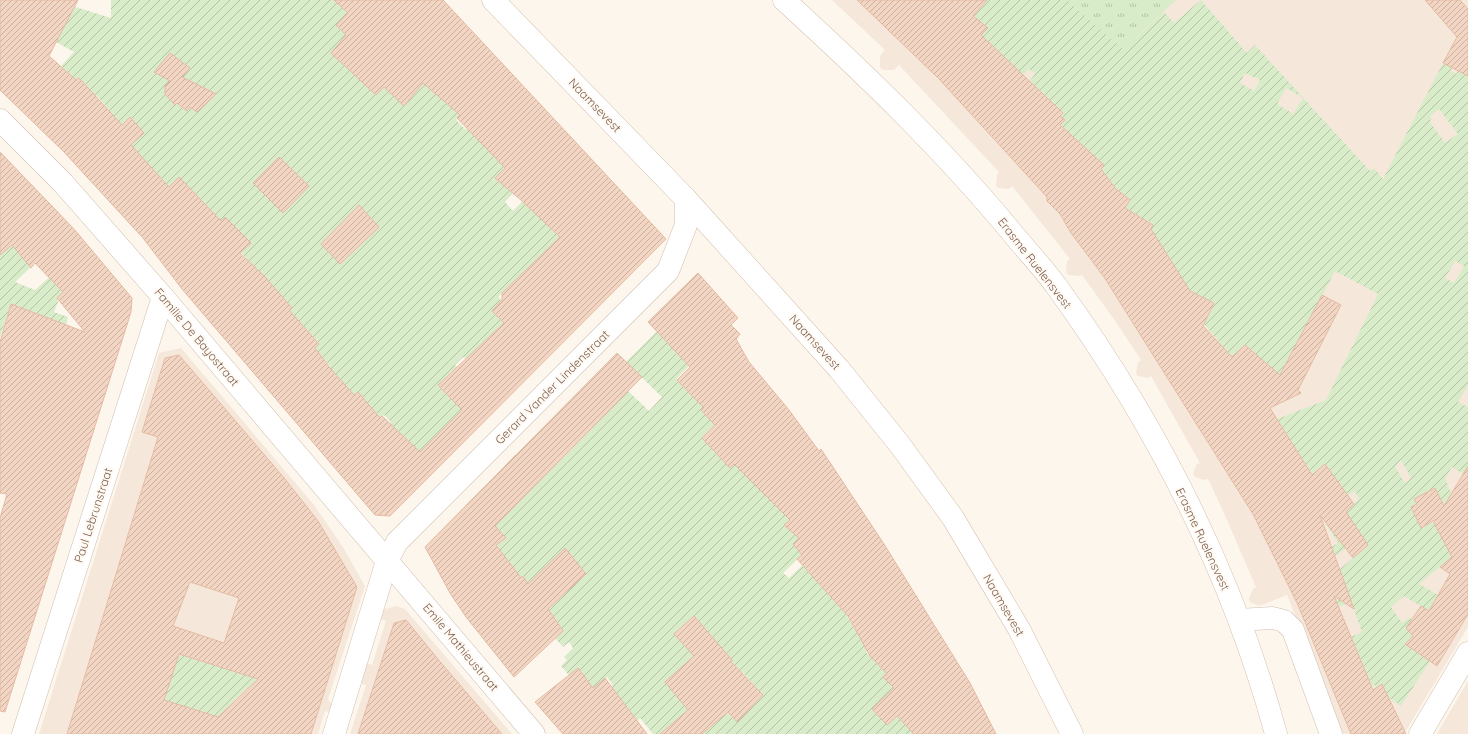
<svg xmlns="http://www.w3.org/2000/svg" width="1468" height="734" font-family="Quicksand,sans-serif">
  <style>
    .residential { fill: #f5e8da }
    .grass { fill: url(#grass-tufts) }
    .garden { fill: url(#garden-furrows); fill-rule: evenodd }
    .building { fill: url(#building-hatch); stroke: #e6bba3; fill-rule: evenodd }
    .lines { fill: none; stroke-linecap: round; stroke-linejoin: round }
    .minor-casing { stroke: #d1beb0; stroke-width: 23 }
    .secondary-casing { stroke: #d6c0b0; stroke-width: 23 }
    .minor { stroke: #fff; stroke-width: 22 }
    .secondary { stroke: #fff; stroke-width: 22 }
    .labels { text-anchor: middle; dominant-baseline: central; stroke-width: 4; stroke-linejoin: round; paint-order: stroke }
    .street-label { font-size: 12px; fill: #7a5c4d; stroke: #fffaf3 }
  </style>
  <defs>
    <pattern id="grass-tufts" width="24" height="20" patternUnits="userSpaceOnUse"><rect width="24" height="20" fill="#d8ecc9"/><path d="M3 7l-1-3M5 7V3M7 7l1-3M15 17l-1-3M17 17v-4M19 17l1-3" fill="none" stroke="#b4c2a5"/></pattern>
    <pattern id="garden-furrows" width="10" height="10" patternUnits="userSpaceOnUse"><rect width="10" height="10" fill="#d8ecc9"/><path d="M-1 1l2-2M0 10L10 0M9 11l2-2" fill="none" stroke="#b4c2a5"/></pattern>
    <pattern id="building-hatch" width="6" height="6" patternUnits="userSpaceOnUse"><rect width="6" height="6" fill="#f3d5c3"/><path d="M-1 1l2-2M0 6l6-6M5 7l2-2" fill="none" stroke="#cab0a1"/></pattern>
  </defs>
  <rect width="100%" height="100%" fill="#fdf6ec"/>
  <!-- residential -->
  <g class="residential">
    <path d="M832,0H1468V627L1404,734H1343L1287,595L1259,606L1250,602L1249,599L1253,589L1256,587L1223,511L1208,479L1204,480L1195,477L1193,474L1197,464L1200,463L1151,376L1148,378L1138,376L1136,373L1138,363L1141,360L1116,322L1082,275L1079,276L1068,275L1066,272L1067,261L1070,259L1012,186L1009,189L998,188L996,185L997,175L999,172L899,65L894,70H883L880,68V56L885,50Z"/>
    <path d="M181,348L314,505L343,547L365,586L328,699L334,709L333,713L325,711L318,734H39L159,353Z"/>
    <path d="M396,606L405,609L512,734H350L366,685L358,683L365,663L372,665L386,621L378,618L382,610Z"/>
    <path d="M1468,681V734H1437Z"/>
  </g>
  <!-- grass -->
  <path class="grass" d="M1067,0H1176L1123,49Z"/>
  <!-- garden -->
  <g class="garden">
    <path d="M53,0L111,18V0H341L348,13L336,25L346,35L331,53L343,64L385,87L404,106L430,74L462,113L456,120L466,130L467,129L506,167L495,178L503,185L522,167L530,175L505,202L513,211L533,190L551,229L560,237L498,297L502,301L504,323L466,359L463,357L455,365L464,375L461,379L453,370L438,385L462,410L420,452L387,426L391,422L384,415L375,422L373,410L358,392L354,395L330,371V366L323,358L319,361L312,351L319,343L296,318L292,322L264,276L254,267L242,278L235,270L247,259L241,252L251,243L240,232L198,244L179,178L167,189C162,172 140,160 127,149L144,133L116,132L102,117L109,110L96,95L92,99L84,91L88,87L79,78L76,80L61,66L74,52L56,42Z"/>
    <path d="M975,0H1067L1123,49L1164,12L1174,23L1201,0L1247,53L1255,45L1370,171L1374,168L1383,179L1443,63L1452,67L1451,71L1456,74L1458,71L1468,74V385L1458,402L1468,407V477L1452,467L1445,478L1450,491L1463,499L1466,547L1435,488L1420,496L1423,501L1411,507L1421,527L1433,521L1452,557L1419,584L1438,595L1429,611L1404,596L1391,607L1402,623L1410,617L1419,630L1405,644L1430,661L1401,706L1389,698L1382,684L1376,688L1375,685L1372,686L1351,637L1362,632L1351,601L1339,607L1332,593L1339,570L1368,545L1363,538L1331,558L1326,551L1338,543L1325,523L1345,512L1359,499L1355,491L1318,513L1338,482L1325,464L1311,475L1284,429L1260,444L1251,429L1326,400L1378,294L1335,271L1269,397L1248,352L1250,349L1245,345L1232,357L1204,324L1214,303L1192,299L1147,236L1153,224L1148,221L1138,235L1124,220L1130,211L1125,207L1130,200L1107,180L1108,178L1101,169L1104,165L1060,125L1064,120L1060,116L1063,113L1029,82L1035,74L1029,69L1017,81L997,55L999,52L981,35L987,27L973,16L980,8ZM1245,73L1260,80L1254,91L1240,83ZM1286,88L1303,98L1293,114L1277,104ZM1439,109L1458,134L1445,143L1430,122L1431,115ZM1455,261L1464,266L1454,283L1445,278ZM1401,460L1411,478L1405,483L1395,467Z"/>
    <path d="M0,243L12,245L31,267L15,282L35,290L63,265V292L57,298L59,299L54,312L68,317L66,325L11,304L0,338Z"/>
    <path d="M662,326L678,341L672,348L677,354L698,357L676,379L704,408L701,410L715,425L702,438L730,468L746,452L799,510L785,525L799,538L793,544L802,555L783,573L789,578L811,557L856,631L874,643L866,652L881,668L891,670L884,677L894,689L872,709L887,725L910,704L899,718L910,730L919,722L916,734H702L706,730L688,710L660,734H653L640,718L637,721L599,694L613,685L607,677L593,688L578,668L569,675L561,666L567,660L564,657L573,648L569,642L563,647L555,638L563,631L523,586L527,582L523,576L519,579L496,545L505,538L475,517L466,505L487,484L512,508L524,496L499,472L515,455L534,474L579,441L628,391L649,411L662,397L626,362ZM743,673L763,695L737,722L716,700Z"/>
    <path d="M307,594L253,691L246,689L199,734H129L156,647L253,677Z"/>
  </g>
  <!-- building -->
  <g class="building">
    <path d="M0,0H78L49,56L76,80L79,78L122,125L130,117L144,133L131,145L169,187L179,177L221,221L225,217L251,243L240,253L265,277L292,308L289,310L319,344L315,348L330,368L354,395L358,392L380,418L382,416L420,452L462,410L438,385L504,323L492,311L502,300V293L560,237L522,201L495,178L505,168L457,118L460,115L423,83L404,106L384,87L376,95L331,53L346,35L336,25L348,13L334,0H443L666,239L390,516L375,515L182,289L143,238L64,152L0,90Z"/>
    <path d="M857,0H987L973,16L988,28L981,35L1063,113L1060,116L1065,120L1060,125L1104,165L1101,169L1115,188L1130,200L1125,208L1153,225L1151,229L1190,291L1214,303L1203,326L1232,357L1245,345L1280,375L1322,295L1341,305L1298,390L1301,393L1270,408L1312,475L1325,464L1354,504L1346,512L1368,545L1353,558L1320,515L1354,609L1334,596L1373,690L1382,684L1406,734H1351L1298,605L1253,514L1104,277L1071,233L1060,214L1047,201V197L939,79Z"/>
    <path d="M1425,0H1460L1468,9V76L1443,63L1457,37Z"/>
    <path d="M170,53L190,68L182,77L216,94L197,112L190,107L187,111L177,103L175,105L165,94V86L170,81L154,72Z"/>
    <path d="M0,152L74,229L132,298L131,312L5,712L0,711V518L7,494L0,493V342L11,304L85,332L57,298L63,292L35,263L31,268L12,245L0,255Z"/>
    <path d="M279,157L309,186L283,213L253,183Z"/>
    <path d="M359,205L379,227L340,264L321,244Z"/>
    <path d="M698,273L738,318L731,325L740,334L736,339L749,362L789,410L819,451L821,449L884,544L970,683L996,734H914L897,716L887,725L872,709L894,688L883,677L887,674L870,656L848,616L797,559L802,555L793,544L799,538L784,525L790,520L734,464L730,468L702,438L715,425L701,410L704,408L677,380L690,367L648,322Z"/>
    <path d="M617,353L642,377L495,526L506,538L496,545L521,578L523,576L528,584L565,548L586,574L548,609L563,631L514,677L466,617L450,593L425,547Z"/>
    <path d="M179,355L285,479L318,521L357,587L311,734H67L158,437L142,432L165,358ZM190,582L239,598L224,643L173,626ZM179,654L258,679L218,717L164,700Z"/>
    <path d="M1468,466V614L1437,666L1405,644L1413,636L1406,628L1421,606L1429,611L1450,574L1440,567L1452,557L1434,523L1436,519L1421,528L1411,507L1417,504L1414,499L1435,488L1444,506Z"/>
    <path d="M694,616L732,660L731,662L763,695L737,722L728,712L702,734H660L688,710L665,682L694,656L674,634Z"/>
    <path d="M406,620L442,664L502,734H358L394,623Z"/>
    <path d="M578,668L593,688L605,678L647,734H563L535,702Z"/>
  </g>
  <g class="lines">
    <!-- minor casing -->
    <g class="minor-casing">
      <g id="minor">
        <path d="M0,120L63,183L163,297L534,734"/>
        <path d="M1239,620L1273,618L1284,621L1293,630L1331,734"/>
        <path d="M23,734L163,297"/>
        <path d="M334,734L387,561L397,542L668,271L686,225V199"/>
        <path d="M1420,734L1468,653"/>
      </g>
    </g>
    <!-- secondary casing -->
    <g class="secondary-casing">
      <g id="secondary">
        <path d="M493,0L686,199L839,369L900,445L953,518L1019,629L1072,734"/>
        <path d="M784,0C865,74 944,150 1014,235C1028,252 1044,269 1057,287C1155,422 1232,573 1276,734"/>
      </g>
    </g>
    <!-- minor -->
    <use href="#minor" class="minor"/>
    <!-- secondary -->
    <use href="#secondary" class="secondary"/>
  </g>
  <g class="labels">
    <!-- street labels -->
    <g class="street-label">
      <text transform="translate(595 105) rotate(46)">Naamsevest</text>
      <text transform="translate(1035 263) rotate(52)">Erasme Ruelensvest</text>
      <text transform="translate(197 337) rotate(50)">Familie De Bayostraat</text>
      <text transform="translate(815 342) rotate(48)">Naamsevest</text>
      <text transform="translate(552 387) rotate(-45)">Gerard Vander Lindenstraat</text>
      <text transform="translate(93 515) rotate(-72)">Paul Lebrunstraat</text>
      <text transform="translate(1203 539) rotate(65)">Erasme Ruelensvest</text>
      <text transform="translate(1004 605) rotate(60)">Naamsevest</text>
      <text transform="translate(461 647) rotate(50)">Emile Mathieustraat</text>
    </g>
  </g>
</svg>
